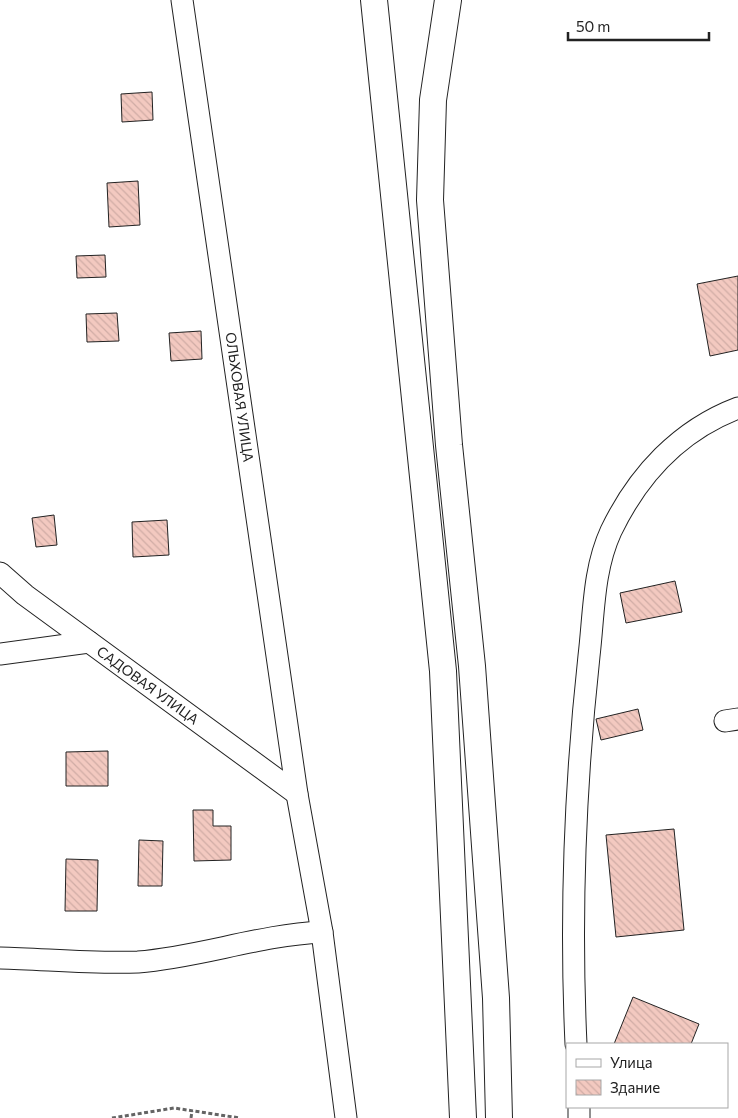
<svg xmlns="http://www.w3.org/2000/svg" width="738" height="1118" font-family="Commissioner,sans-serif">
  <style>
    .building { fill: url(#building-back-hatch); stroke: #222 }
    .lines { fill: none; stroke-linecap: round; stroke-linejoin: round }
    .minor-casing { stroke: #222; stroke-width: 23 }
    .major-casing { stroke: #222; stroke-width: 28 }
    .path { stroke: #646464; stroke-width: 3; stroke-dasharray: 4 2.5; stroke-linecap: butt }
    .minor { stroke: #fff; stroke-width: 21 }
    .major { stroke: #fff; stroke-width: 26 }
    .labels { text-anchor: middle; dominant-baseline: central; stroke-width: 4; stroke-linejoin: round; paint-order: stroke }
    .street-label { font-size: 14px; fill: #222; stroke: #fff }
  </style>
  <defs>
    <pattern id="building-back-hatch" width="6" height="6" patternUnits="userSpaceOnUse" patternTransform="scale(1.25)"><rect width="6" height="6" fill="#f3c9c0"/><path d="M-1 5l2 2M0 0l6 6M5-1l2 2" fill="none" stroke="#d0aca5"/></pattern>
  </defs>
  <rect width="100%" height="100%" fill="#fff"/>
  <!-- building -->
  <g class="building">
    <path d="M152,92L153,120L122,122L121,94Z"/>
    <path d="M138,181L140,225L109,227L107,183Z"/>
    <path d="M105,255L106,277L77,278L76,256Z"/>
    <path d="M738,276V350L710,356L697,284Z"/>
    <path d="M117,313L119,341L87,342L86,314Z"/>
    <path d="M201,331L202,359L171,361L169,333Z"/>
    <path d="M54,515L57,545L36,547L32,518Z"/>
    <path d="M167,520L169,555L133,557L132,522Z"/>
    <path d="M675,581L682,612L626,623L620,593Z"/>
    <path d="M638,709L643,730L601,740L596,719Z"/>
    <path d="M108,751V786H66V752Z"/>
    <path d="M193,810H213V826H231V860L194,861Z"/>
    <path d="M674,829L684,930L616,937L606,835Z"/>
    <path d="M139,840L163,841L162,886H138Z"/>
    <path d="M66,859L98,860L97,911H65Z"/>
    <path d="M633,997L699,1024L691,1044H614Z"/>
  </g>
  <g class="lines">
    <!-- minor casing -->
    <g class="minor-casing">
      <g id="minor">
        <path d="M182,0L297,794L322,932L346,1118"/>
        <path d="M0,573L25,595L297,794"/>
        <path d="M0,654L89,642"/>
        <path d="M725,721L738,719"/>
        <path d="M0,958C44,959 94,964 138,962C200,957 259,935 322,932"/>
        <path d="M576,1044C570,915 575,785 589,656C594,614 593,570 611,531C638,475 680,430 738,408"/>
        <path d="M579,1107V1118"/>
      </g>
    </g>
    <!-- major casing -->
    <g class="major-casing">
      <g id="major">
        <path d="M374,0L443,671L463,1118"/>
        <path d="M448,0L433,100L430,200L449,445L472,666L496,998L499,1118"/>
      </g>
    </g>
    <!-- path -->
    <g class="path">
      <path d="M112,1118L174,1108L240,1118"/>
      <path d="M191,1118L192,1111"/>
    </g>
    <!-- minor -->
    <use href="#minor" class="minor"/>
    <!-- major -->
    <use href="#major" class="major"/>
  </g>
  <g class="labels">
    <!-- street labels -->
    <g class="street-label">
      <text transform="translate(240 397) rotate(82)">ОЛЬХОВАЯ УЛИЦА</text>
      <text transform="translate(148 685) rotate(36)">САДОВАЯ УЛИЦА</text>
    </g>
  </g>
  <!-- legend -->
  <rect x="566" y="1043" width="162" height="65" fill="#ffffff" stroke="#a7a7a7"/>
  <rect x="576" y="1059" width="25" height="8" fill="#ffffff" stroke="#a7a7a7"/>
  <text x="610" y="1068" font-size="15" fill="#222222">Улица</text>
  <rect x="576" y="1080" width="25" height="15" fill="url(#building-back-hatch)" stroke="#a7a7a7"/>
  <text x="610" y="1093" font-size="15" fill="#222222">Здание</text>
  <!-- scale -->
  <path d="M568 32v8h141v-8" fill="none" stroke="#222222" stroke-width="2.5"/>
  <text x="576" y="32" font-size="15" fill="#222222" stroke="#ffffff" stroke-width="4" paint-order="stroke">50 m</text>
</svg>
